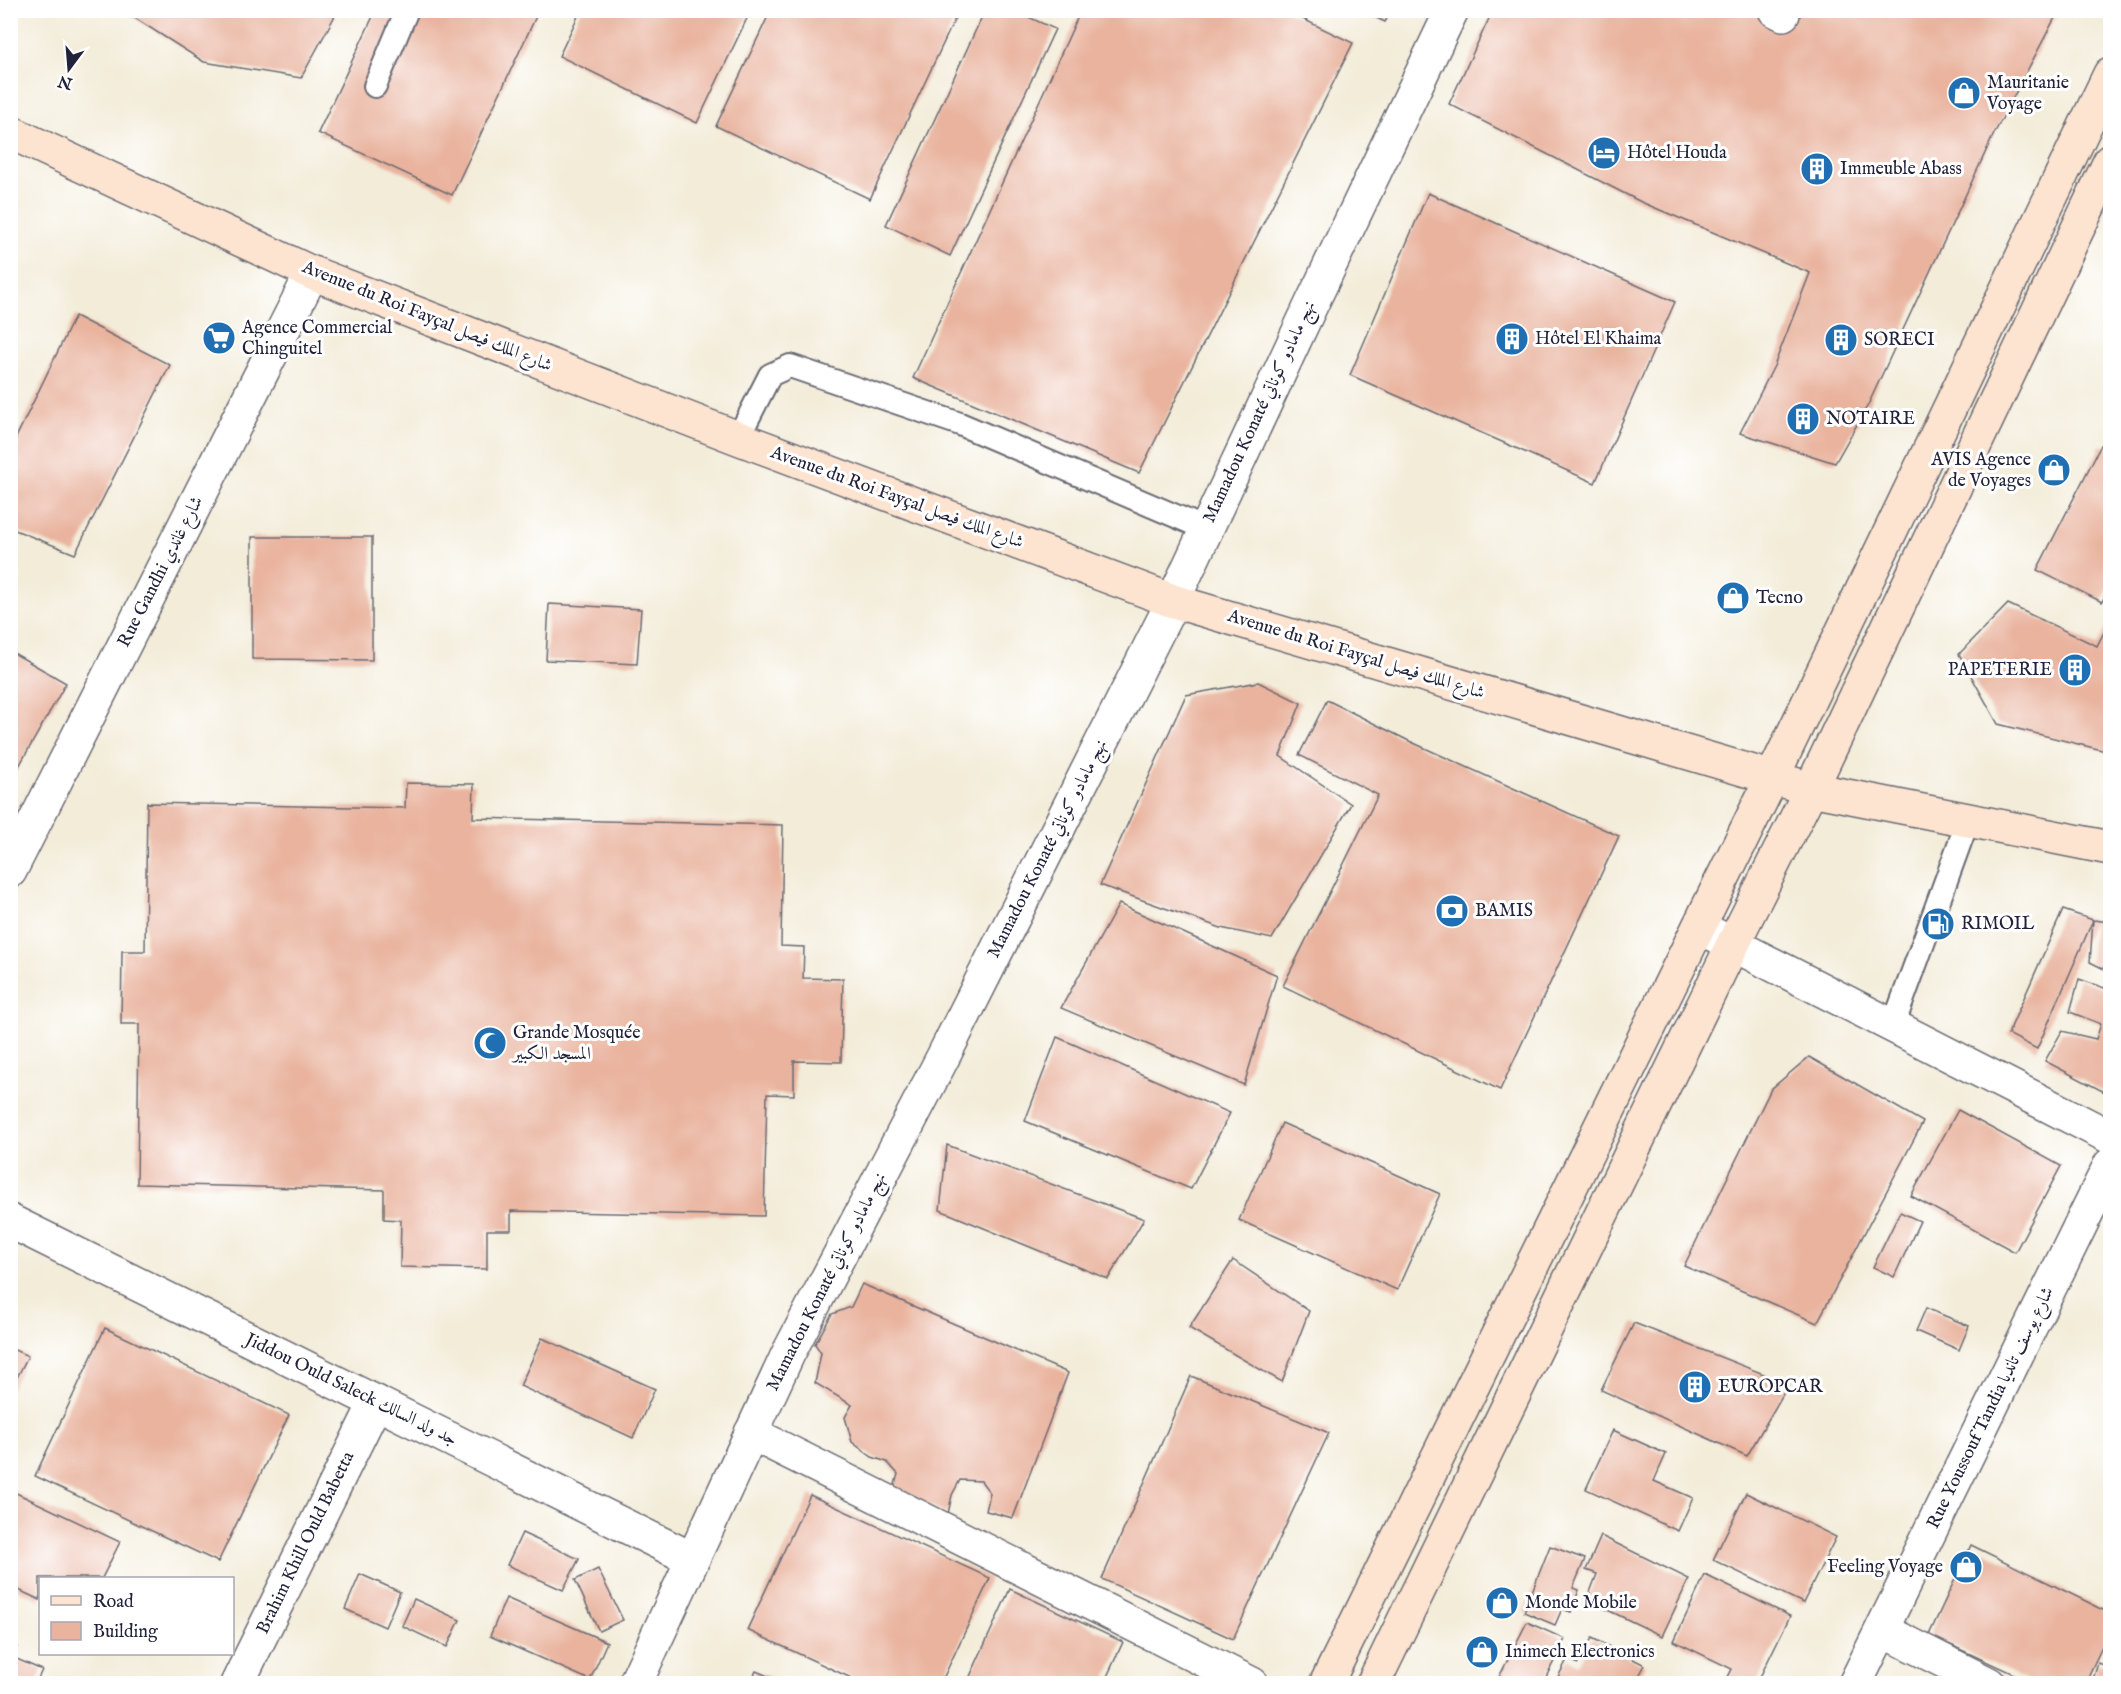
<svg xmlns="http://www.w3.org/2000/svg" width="2121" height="1694" font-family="'IM FELL English',Amiri,serif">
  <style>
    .building { fill: #e9b39e }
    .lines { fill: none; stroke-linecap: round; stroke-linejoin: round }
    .lane-casing { stroke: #6b6972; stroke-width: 26 }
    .street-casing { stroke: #6b6972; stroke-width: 36 }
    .secondary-casing { stroke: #6b6972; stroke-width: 36 }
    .lane { stroke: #fff; stroke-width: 22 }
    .street { stroke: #fff; stroke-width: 33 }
    .secondary { stroke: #fde4d1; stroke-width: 33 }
    .labels { text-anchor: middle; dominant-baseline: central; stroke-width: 6; stroke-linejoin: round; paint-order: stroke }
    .poi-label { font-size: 18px; fill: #22223b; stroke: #fff; text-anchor: start }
    .street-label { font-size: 18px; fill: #22223b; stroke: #fff }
  </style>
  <rect width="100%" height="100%" fill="#fff"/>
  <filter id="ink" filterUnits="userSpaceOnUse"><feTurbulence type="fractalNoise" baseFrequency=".0167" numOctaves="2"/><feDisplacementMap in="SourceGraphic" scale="12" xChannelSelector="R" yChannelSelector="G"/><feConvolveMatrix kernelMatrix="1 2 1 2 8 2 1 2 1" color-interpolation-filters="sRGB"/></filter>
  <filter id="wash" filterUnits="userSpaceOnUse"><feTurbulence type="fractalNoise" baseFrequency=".008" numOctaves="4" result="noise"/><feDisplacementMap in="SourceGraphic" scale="24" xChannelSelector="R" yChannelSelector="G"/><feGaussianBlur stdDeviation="1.35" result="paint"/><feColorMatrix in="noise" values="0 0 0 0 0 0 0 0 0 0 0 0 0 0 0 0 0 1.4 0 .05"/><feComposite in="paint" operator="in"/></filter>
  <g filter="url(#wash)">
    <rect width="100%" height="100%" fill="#f3ecd9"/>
    <g id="blocks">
      <!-- building -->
      <g class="building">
        <path d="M122,10H338L301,78L204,62Z"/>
        <path d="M376,10H539L452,195L318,133Z"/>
        <path d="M581,10H751L697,123L559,56Z"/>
        <path d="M771,10H959L870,199L716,126Z"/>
        <path d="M985,10H1013L1055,29L950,256L886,225Z"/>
        <path d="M1081,10H1284L1353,43L1139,473L913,378Z"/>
        <path d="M1360,10H1392L1385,22Z"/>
        <path d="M1493,10H2059L1993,136L1868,405L1835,463L1740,433L1774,366L1810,273L1641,202L1449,104Z"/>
        <path d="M1428,193L1675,302L1595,483L1350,375Z"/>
        <path d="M75,316L170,365L75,554L10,528V450Z"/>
        <path d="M2101,445L2110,449V585L2102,602L2037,570Z"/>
        <path d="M252,537H372V660L252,659Z"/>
        <path d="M549,604L641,609L637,664L546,660Z"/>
        <path d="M2008,604L2097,646L2110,620V752L1998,724L1959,654Z"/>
        <path d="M10,651L66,683L10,782Z"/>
        <path d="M1258,682L1301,703L1280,756L1351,804L1272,939L1221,928L1100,885L1186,695Z"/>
        <path d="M1327,700L1407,740L1619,836L1500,1090L1283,986L1378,795L1299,755Z"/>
        <path d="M406,783L474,784L473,818L783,825L781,946L804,947L803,978L843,979L841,1062L794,1061V1095L767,1094L764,1216L511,1211V1230H487V1269L400,1267L401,1220L384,1219V1190L137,1184L139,1024H121L122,951H145L147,803L405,808Z"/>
        <path d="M1119,904L1277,975L1244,1085L1061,1008Z"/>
        <path d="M2063,910L2093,920L2110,922V972L2090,962L2093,920L2037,1049L2008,1034Z"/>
        <path d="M2079,979L2110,990V1095L2045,1061L2062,1031L2096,1039L2101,1024L2070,1012Z"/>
        <path d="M1057,1037L1230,1113L1191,1189L1025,1121Z"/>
        <path d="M1809,1057L1923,1122L1817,1323L1684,1266L1771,1089Z"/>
        <path d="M1958,1110L2061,1166L2015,1252L1911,1196Z"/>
        <path d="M1282,1123L1440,1194L1397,1290L1239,1220Z"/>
        <path d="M947,1145L1144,1219L1108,1279L940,1210Z"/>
        <path d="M1900,1212L1920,1221L1894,1277L1873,1267Z"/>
        <path d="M1233,1260L1309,1311L1282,1382L1189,1328Z"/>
        <path d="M862,1284L1068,1373L1013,1518L986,1511L990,1493L981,1481L960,1480L952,1495L948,1514L894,1488L898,1474L887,1462L872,1457L852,1442L845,1417L852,1405L815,1383L821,1353L815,1344L832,1314L851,1307Z"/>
        <path d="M1926,1308L1969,1326L1959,1350L1916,1331Z"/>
        <path d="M1634,1323L1789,1384L1747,1456L1601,1390Z"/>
        <path d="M105,1328L289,1415L218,1562L35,1476Z"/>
        <path d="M542,1338L655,1389L633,1438L520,1386Z"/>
        <path d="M10,1348L28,1356L10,1391Z"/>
        <path d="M1191,1376L1329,1433L1233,1639L1102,1579Z"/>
        <path d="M1613,1430L1666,1454L1654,1481L1693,1498L1678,1531L1586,1489Z"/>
        <path d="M12,1491L120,1542L102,1578H40V1600L10,1586Z"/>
        <path d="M1746,1493L1836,1537L1803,1603L1713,1560Z"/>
        <path d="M810,1495L990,1578L941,1683H862L747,1630Z"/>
        <path d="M522,1533L579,1559L563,1590L507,1565Z"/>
        <path d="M1601,1536L1689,1579L1662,1636L1587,1600L1597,1574L1586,1570Z"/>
        <path d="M1971,1545L2110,1613V1630L2085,1683H2033L1929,1635Z"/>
        <path d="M1550,1546L1585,1559L1573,1588L1579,1590L1571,1612L1562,1609L1555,1625L1524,1612Z"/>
        <path d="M598,1569L623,1620L599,1631L575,1580Z"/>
        <path d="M360,1574L400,1592L385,1627L345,1609Z"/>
        <path d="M1705,1575L1790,1616L1757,1683H1725L1732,1669L1674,1641Z"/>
        <path d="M1010,1589L1123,1642L1104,1683H967Z"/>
        <path d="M506,1598L607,1642L590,1680L490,1636Z"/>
        <path d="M414,1599L460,1620L447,1647L402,1626Z"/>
        <path d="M1527,1622L1565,1639L1543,1683H1496Z"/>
        <path d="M1592,1638L1645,1665L1635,1683H1566L1557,1679L1568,1658L1578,1664Z"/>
        <path d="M10,1644L17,1647L12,1657L42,1670L36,1683H10Z"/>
        <path d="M2098,1663L2110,1667V1683H2092Z"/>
        <path d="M756,1671L784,1683H750Z"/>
      </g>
    </g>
  </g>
  <g filter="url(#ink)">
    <use href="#blocks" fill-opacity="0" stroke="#6b6972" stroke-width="1.5"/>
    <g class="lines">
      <!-- lane casing -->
      <g class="lane-casing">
        <g id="lane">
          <path d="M375,86L407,10"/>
          <path d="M738,438L770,375L790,366L960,424L1206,529"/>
          <path d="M1893,1026L1968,820"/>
        </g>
      </g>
      <!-- street casing -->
      <g class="street-casing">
        <g id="street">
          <path d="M1775,10L1783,14"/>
          <path d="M10,871L312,273"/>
          <path d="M1699,927L2110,1137"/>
          <path d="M10,1221L692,1559"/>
          <path d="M751,1433L1252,1684"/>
          <path d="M1882,1630L1989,1684"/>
          <path d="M237,1684L376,1402"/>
          <path d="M635,1684L788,1354L942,1059L1173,601L1312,303L1452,10"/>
          <path d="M1855,1684L2110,1165"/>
        </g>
      </g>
      <!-- secondary casing -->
      <g class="secondary-casing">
        <g id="secondary">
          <path d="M10,132L312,273L738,438L1173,601L1811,789L2110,848"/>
          <path d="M1326,1684L1772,778L2110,74"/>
          <path d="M1373,1684L1733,944L1811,789L2110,161"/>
        </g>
      </g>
      <!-- lane -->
      <use href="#lane" class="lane"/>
      <!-- street -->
      <use href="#street" class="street"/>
      <!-- secondary -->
      <use href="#secondary" class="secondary"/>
    </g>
  </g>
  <!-- icons -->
  <defs>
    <g id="shop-disc" transform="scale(1.725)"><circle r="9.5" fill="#1f6fb2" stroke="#fff"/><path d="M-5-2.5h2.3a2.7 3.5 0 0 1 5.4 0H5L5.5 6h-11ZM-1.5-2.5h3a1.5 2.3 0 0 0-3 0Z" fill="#fff"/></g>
    <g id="hotel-disc" transform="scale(1.725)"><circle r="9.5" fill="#1f6fb2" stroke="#fff"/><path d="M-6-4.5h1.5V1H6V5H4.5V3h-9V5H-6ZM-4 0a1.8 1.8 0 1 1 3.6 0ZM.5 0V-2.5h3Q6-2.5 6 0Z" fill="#fff"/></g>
    <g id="building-disc" transform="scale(1.725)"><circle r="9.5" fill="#1f6fb2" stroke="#fff"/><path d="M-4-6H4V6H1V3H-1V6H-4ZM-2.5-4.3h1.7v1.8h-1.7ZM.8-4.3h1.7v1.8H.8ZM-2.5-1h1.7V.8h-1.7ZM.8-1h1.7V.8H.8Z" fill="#fff"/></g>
    <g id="supermarket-disc" transform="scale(1.725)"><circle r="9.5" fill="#1f6fb2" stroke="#fff"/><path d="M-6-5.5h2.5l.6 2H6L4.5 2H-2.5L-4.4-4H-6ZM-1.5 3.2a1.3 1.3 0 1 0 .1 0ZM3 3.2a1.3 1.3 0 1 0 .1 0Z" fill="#fff"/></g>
    <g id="bank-disc" transform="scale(1.725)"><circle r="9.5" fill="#1f6fb2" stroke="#fff"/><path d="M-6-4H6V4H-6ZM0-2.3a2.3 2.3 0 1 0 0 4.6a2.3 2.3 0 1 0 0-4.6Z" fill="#fff"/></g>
    <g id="fuel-disc" transform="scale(1.725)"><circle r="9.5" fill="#1f6fb2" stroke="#fff"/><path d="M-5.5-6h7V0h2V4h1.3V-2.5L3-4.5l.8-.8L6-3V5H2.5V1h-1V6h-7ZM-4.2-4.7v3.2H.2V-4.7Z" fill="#fff"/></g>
    <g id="mosque-disc" transform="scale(1.725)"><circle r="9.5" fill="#1f6fb2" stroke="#fff"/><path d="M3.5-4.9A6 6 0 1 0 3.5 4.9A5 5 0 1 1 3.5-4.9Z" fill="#fff"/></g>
  </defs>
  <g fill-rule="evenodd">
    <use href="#shop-disc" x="1964" y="93"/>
    <use href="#hotel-disc" x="1604" y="153"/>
    <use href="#building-disc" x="1817" y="169"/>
    <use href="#supermarket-disc" x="219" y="338"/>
    <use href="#building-disc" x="1512" y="339"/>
    <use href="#building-disc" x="1841" y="340"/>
    <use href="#building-disc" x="1803" y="419"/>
    <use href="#shop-disc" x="2054" y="470"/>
    <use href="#shop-disc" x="1733" y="598"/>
    <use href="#building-disc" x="2075" y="670"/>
    <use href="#bank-disc" x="1452" y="911"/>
    <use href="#fuel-disc" x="1938" y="924"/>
    <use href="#mosque-disc" x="490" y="1043"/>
    <use href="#building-disc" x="1695" y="1387"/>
    <use href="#shop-disc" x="1966" y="1567"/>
    <use href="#shop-disc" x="1502" y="1603"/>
    <use href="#shop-disc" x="1482" y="1652"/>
  </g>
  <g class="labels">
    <!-- poi labels -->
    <g class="poi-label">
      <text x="1987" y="83">Mauritanie<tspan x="1987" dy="21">Voyage</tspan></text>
      <text x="1627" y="153">Hôtel Houda</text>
      <text x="1840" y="169">Immeuble Abass</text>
      <text x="242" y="328">Agence Commercial<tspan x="242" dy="21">Chinguitel</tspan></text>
      <text x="1535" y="339">Hôtel El Khaima</text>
      <text x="1864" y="340">SORECI</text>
      <text x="1826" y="419">NOTAIRE</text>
      <text x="2031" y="460" text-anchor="end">AVIS Agence<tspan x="2031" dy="21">de Voyages</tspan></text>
      <text x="1756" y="598">Tecno</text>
      <text x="2052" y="670" text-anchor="end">PAPETERIE</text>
      <text x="1475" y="911">BAMIS</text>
      <text x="1961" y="924">RIMOIL</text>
      <text x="513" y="1033">Grande Mosquée<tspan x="513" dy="21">المسجد الكبير</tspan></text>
      <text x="1718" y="1387">EUROPCAR</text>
      <text x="1943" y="1567" text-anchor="end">Feeling Voyage</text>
      <text x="1525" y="1603">Monde Mobile</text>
      <text x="1505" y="1652">Inimech Electronics</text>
    </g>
    <!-- street labels -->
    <g class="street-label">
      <text transform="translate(427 317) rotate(22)">Avenue du Roi Fayçal شارع الملك فيصل</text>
      <text transform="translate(1260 412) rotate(-65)">Mamadou Konaté نهج مامادو كوناتي</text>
      <text transform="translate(897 498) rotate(20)">Avenue du Roi Fayçal شارع الملك فيصل</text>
      <text transform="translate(161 572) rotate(-63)">Rue Gandhi شارع غاندي</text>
      <text transform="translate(1356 655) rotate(17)">Avenue du Roi Fayçal شارع الملك فيصل</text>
      <text transform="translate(1048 849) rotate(-63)">Mamadou Konaté نهج مامادو كوناتي</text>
      <text transform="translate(827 1282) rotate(-63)">Mamadou Konaté نهج مامادو كوناتي</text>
      <text transform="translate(351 1390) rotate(26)">Jiddou Ould Saleck جد ولد السالك</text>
      <text transform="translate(1991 1408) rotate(-64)">Rue Youssouf Tandia شارع يوسف تانديا</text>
      <text transform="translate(306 1543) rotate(-64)">Brahim Khill Ould Babetta</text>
    </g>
  </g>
  <!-- margin -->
  <rect width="2121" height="1694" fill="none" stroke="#fff" stroke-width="36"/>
  <!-- legend -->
  <rect x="39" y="1577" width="195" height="78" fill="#ffffff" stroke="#a7a7b1" stroke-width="1.5"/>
  <rect x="51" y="1596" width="30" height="9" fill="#fde4d1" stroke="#a7a7b1" stroke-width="1.5"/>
  <text x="93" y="1607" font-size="18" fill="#22223b">Road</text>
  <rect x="51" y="1622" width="30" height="18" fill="#e9b39e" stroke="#a7a7b1" stroke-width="1.5"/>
  <text x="93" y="1637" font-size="18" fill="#22223b">Building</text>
  <!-- north arrow -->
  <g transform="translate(69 69) rotate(196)" stroke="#ffffff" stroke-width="4.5" paint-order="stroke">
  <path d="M0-4.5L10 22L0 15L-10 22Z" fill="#22223b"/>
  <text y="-9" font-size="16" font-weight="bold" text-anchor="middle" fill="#22223b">N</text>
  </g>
</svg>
